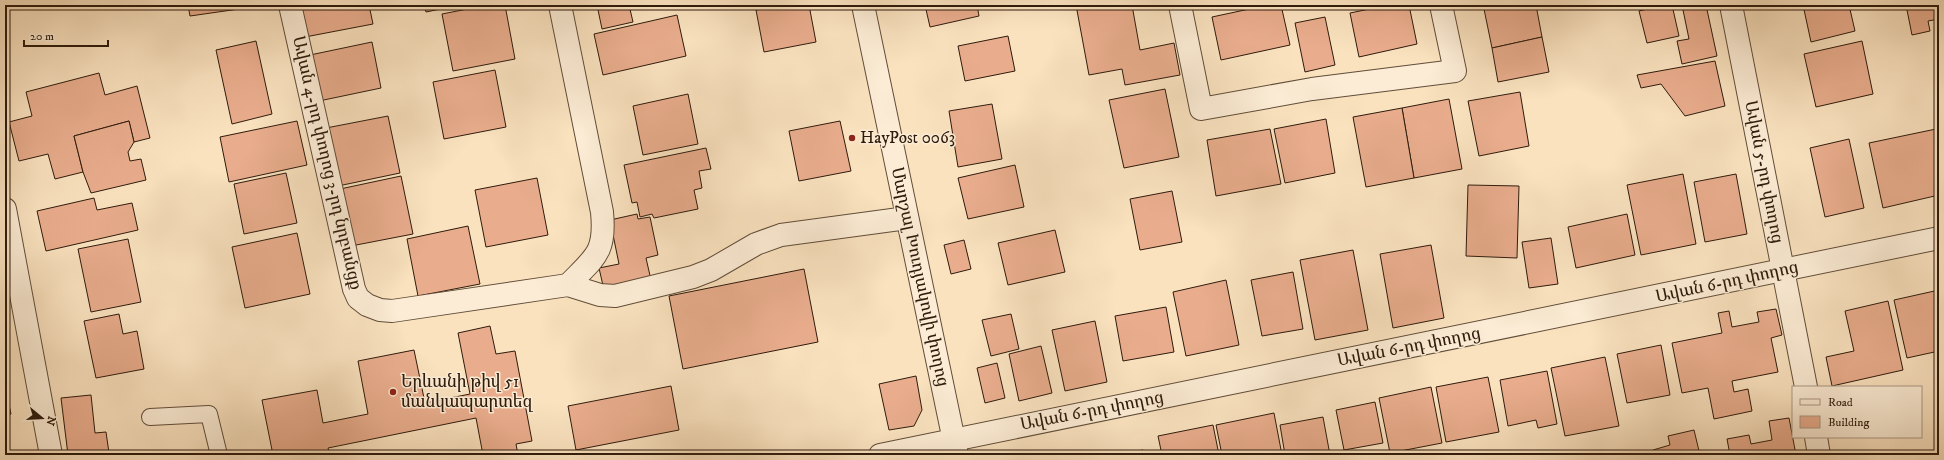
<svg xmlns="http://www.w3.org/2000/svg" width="1944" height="460" font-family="'IM FELL DW Pica','Noto Serif Armenian',serif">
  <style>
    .building { fill: #e9ad8d; stroke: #2e1b0c }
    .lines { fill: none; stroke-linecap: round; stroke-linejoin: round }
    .service-casing { stroke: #614d39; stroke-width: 18 }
    .minor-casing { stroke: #614d39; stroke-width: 24 }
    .tertiary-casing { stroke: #614d39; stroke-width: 24 }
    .service { stroke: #fcecd5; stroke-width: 16 }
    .minor { stroke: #fcecd5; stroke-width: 22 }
    .tertiary { stroke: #fcecd5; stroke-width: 22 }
    .poi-dot { fill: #8f2418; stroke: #fcecd5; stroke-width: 1.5 }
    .labels { text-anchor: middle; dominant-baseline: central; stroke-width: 3; stroke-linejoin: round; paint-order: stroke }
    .poi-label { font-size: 17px; fill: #2e1b0c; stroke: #fcecd5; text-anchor: start }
    .street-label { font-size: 17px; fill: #2e1b0c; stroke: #fcecd5 }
  </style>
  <rect width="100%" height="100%" fill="#fae2bf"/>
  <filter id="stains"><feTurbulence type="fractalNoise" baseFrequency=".005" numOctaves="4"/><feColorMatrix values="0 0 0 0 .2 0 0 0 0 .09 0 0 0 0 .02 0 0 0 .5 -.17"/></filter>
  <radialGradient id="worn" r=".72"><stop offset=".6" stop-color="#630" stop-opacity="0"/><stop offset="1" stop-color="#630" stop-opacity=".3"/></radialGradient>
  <!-- building -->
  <g class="building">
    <path d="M188,5H253V7L190,16Z"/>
    <path d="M300,5H369L373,24L305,37Z"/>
    <path d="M424,5H460L426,12Z"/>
    <path d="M488,5H505L515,59L453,71L442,14Z"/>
    <path d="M597,5H629L633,22L602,29Z"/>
    <path d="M784,5H809L816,42L764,52L756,10Z"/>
    <path d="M925,5H977L979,16L930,27Z"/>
    <path d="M1076,5H1132L1140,50L1174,43L1180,75L1125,85L1122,69L1089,75Z"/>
    <path d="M1268,5H1281L1290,45L1221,60L1212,17Z"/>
    <path d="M1389,5H1409L1417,44L1359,57L1350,13Z"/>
    <path d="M1503,5H1536L1542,37L1492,48L1484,9Z"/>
    <path d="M1664,5H1672L1679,36L1647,43L1639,11Z"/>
    <path d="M1682,5H1706L1717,56L1682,64L1677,41L1689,39Z"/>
    <path d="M1803,5H1849L1855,31L1811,42Z"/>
    <path d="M1906,5H1939V19L1928,21L1930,31L1912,35Z"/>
    <path d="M677,15L686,56L603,75L594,34Z"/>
    <path d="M1325,17L1335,65L1305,72L1295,23Z"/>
    <path d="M1008,36L1015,71L965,81L958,46Z"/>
    <path d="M1542,37L1549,72L1498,82L1492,48Z"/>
    <path d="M256,41L272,114L232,124L216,50Z"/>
    <path d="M1862,41L1873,94L1816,107L1804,54Z"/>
    <path d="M372,42L381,88L319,101L310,55Z"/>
    <path d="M1715,61L1725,106L1685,116L1661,84L1641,88L1637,75Z"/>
    <path d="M495,70L506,127L444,139L433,82Z"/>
    <path d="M99,73L105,95L137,86L150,138L134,142L129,121L74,136L83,172L55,179L48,154L19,161L9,122L32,116L26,92Z"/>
    <path d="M1165,89L1179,157L1124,168L1109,100Z"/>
    <path d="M1520,92L1529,146L1479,156L1468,101Z"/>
    <path d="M688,94L698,144L643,155L633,106Z"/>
    <path d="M1449,99L1462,169L1414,178L1402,108Z"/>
    <path d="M992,104L1002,159L958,167L949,111Z"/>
    <path d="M1402,108L1414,178L1366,187L1353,117Z"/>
    <path d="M388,116L400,173L338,186L326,128Z"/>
    <path d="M1326,119L1335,173L1285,183L1274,129Z"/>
    <path d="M129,121L134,142L128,152L130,161L141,159L146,180L91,193L83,172L74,136Z"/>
    <path d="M297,121L307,165L229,182L220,137Z"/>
    <path d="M840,121L851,171L799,181L789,131Z"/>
    <path d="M1270,129L1281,184L1216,196L1207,140Z"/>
    <path d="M1936,129L1939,140V195L1883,208L1869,143Z"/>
    <path d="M1849,139L1864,208L1825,217L1810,148Z"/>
    <path d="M706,148L711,169L699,171L702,188L694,190L698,209L654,218L652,214L640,217L637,202L632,203L624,165Z"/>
    <path d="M1015,165L1024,207L968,219L958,178Z"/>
    <path d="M286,173L297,223L244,234L234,184Z"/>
    <path d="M1683,174L1696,244L1641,255L1627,185Z"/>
    <path d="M1736,174L1747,234L1705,242L1694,182Z"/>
    <path d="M401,176L413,234L351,246L340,189Z"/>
    <path d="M537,178L548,235L486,247L475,190Z"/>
    <path d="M1468,185L1519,186L1517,258L1466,256Z"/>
    <path d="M1172,191L1182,242L1140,250L1130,199Z"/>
    <path d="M94,198L97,210L132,203L138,230L46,251L37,211Z"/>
    <path d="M637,214L638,219L650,217L658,255L646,258L651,280L604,290L599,268L619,264L610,220Z"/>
    <path d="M1627,214L1635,255L1576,268L1568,227Z"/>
    <path d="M468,226L480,284L418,296L407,239Z"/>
    <path d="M1055,230L1065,272L1008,285L998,243Z"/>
    <path d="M297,233L310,294L245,308L232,247Z"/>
    <path d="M1551,238L1558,284L1529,288L1522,242Z"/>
    <path d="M128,239L141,302L91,312L78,249Z"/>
    <path d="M964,240L971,269L951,274L944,245Z"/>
    <path d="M1431,245L1444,318L1393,328L1380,254Z"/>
    <path d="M1353,250L1368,330L1315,340L1300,260Z"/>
    <path d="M804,269L818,342L683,369L669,296Z"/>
    <path d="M1293,272L1303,329L1262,336L1251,280Z"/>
    <path d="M1226,280L1239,345L1186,356L1173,292Z"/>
    <path d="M1939,290V351L1907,358L1894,300Z"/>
    <path d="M1888,301L1903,370L1832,386L1826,357L1854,351L1845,311Z"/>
    <path d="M1166,307L1174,352L1123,361L1115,316Z"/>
    <path d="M1776,309L1782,335L1771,338L1778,372L1732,381L1734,392L1748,389L1752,411L1714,419L1708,388L1682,393L1672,343L1722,333L1718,313L1729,311L1732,327L1759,322L1757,312Z"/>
    <path d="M119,314L123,334L137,331L144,369L96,378L84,321Z"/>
    <path d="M1011,314L1019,349L991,356L982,320Z"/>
    <path d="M1095,321L1107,382L1065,391L1052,330Z"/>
    <path d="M490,326L496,354L515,351L532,441L516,444L518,455H483L476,418L328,448L330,455H273L262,400L317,390L323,423L368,414L358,361L414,350L425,403L470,394L458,333Z"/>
    <path d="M1661,345L1670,395L1627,403L1617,354Z"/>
    <path d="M1041,346L1052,393L1019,401L1009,354Z"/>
    <path d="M1605,357L1619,426L1565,436L1551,368Z"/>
    <path d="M997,363L1005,398L985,403L977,368Z"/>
    <path d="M1547,371L1557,424L1538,428L1536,420L1508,426L1500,380Z"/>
    <path d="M916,376L922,410L914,426L889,430L879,384Z"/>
    <path d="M1488,377L1499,432L1446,442L1436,387Z"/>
    <path d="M671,386L679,430L576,450L568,406Z"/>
    <path d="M5,387L11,414L5,416Z"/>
    <path d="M1431,387L1442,443L1390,453L1379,398Z"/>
    <path d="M91,395L95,433L106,432L109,453L68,455L61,398Z"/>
    <path d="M1375,402L1383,443L1344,450L1336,410Z"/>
    <path d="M1274,413L1282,455H1222L1216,425Z"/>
    <path d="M1323,417L1330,455H1285L1280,425Z"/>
    <path d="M1789,418L1796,455H1730L1727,439L1749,435L1751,444L1772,440L1769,421Z"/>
    <path d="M1213,425L1219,455H1162L1158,436Z"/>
    <path d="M1694,430L1700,455H1654L1653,450L1670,445L1668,436Z"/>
    <path d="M1143,450L1144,455H1117Z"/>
  </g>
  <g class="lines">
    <!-- service casing -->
    <g class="service-casing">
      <path id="service" d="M150,417L209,414L219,455"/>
    </g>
    <!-- minor casing -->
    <g class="minor-casing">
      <g id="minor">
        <path d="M290,5L354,289L358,298L367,305L380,310L392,311L568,285L600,295L615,296L693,277L711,270L756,244L781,235L907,218"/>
        <path d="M560,5L602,212C606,253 595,257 568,285"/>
        <path d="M1180,5L1201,109L1312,89L1455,71L1441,5"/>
        <path d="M1731,5L1806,387"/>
        <path d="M1816,437L1819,455"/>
        <path d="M880,455L1939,238"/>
      </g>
    </g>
    <!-- tertiary casing -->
    <g class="tertiary-casing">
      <g id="tertiary">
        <path d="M863,5L957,455"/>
        <path d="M5,209L51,455"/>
      </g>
    </g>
    <!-- service -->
    <use href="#service" class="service"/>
    <!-- minor -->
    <use href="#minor" class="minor"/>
    <!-- tertiary -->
    <use href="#tertiary" class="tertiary"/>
  </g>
  <!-- markers -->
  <g class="poi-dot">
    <circle cx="852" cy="138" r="4"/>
    <circle cx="393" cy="392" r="4"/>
  </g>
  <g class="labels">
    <!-- poi labels -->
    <g class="poi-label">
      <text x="860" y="138">HayPost 0063</text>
      <text x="401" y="382">Երևանի թիվ 51<tspan x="401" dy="20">մանկապարտեզ</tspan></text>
    </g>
    <!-- street labels -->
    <g class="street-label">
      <text transform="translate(327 163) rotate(77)">Ավան 4-րդ փողոց 3-րդ նրբանցք</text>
      <text transform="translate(1764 172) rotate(79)">Ավան 5-րդ փողոց</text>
      <text transform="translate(920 277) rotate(78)">Մարշալ Խուդյակովի փողոց</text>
      <text transform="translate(1727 282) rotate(-12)">Ավան 6-րդ փողոց</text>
      <text transform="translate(1409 347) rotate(-11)">Ավան 6-րդ փողոց</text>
      <text transform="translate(1092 411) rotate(-11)">Ավան 6-րդ փողոց</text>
    </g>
  </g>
  <!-- margin -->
  <rect width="1944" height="460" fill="none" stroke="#fae2bf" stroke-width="20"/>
  <rect x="6" y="6" width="1932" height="448" fill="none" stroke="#2e1b0c" stroke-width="2"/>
  <rect x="10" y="10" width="1924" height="440" fill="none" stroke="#2e1b0c"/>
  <!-- legend -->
  <rect x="1792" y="386" width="130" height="52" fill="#fcecd5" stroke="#aa9885"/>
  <rect x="1800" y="399" width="20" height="6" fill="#fcecd5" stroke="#aa9885"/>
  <text x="1828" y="406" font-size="12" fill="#2e1b0c">Road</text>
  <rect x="1800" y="416" width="20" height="12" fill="#e9ad8d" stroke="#aa9885"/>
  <text x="1828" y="426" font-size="12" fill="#2e1b0c">Building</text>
  <!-- north arrow -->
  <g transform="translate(42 418) rotate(108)" stroke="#fcecd5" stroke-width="3" paint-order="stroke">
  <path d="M0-3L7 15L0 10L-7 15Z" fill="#2e1b0c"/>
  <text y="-6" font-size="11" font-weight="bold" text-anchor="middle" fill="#2e1b0c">N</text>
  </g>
  <!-- scale -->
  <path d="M24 40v6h84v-6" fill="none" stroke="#2e1b0c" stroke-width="2"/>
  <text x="30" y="40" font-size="12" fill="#2e1b0c" stroke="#fcecd5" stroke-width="3" paint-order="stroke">20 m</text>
  <rect width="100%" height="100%" filter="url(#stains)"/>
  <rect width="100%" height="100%" fill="url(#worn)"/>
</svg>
